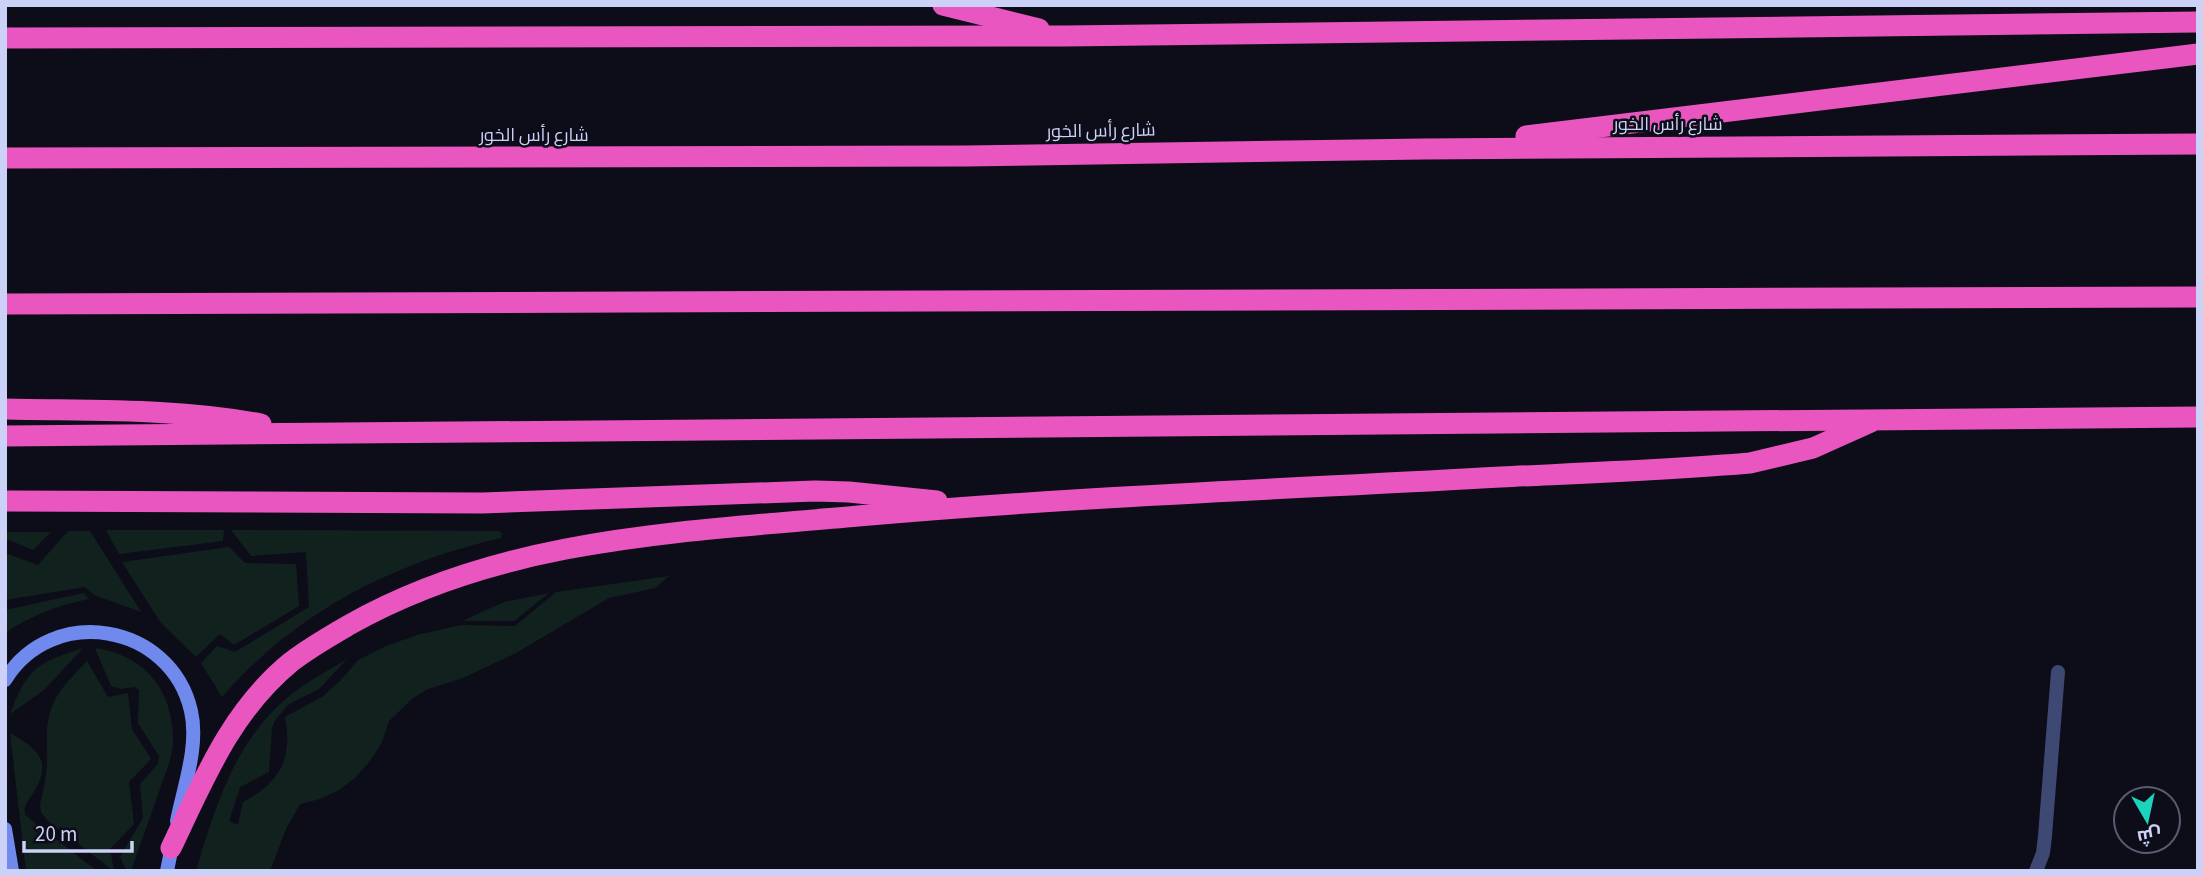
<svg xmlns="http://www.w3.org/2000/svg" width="2203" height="876" font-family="'Source Sans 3',Cairo,sans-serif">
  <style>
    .green { fill: #11221e }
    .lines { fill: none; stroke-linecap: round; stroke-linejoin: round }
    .lane { stroke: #3d4873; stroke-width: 14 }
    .secondary { stroke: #6f89ec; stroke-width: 14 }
    .highway { stroke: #e956bf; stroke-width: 21 }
    .labels { text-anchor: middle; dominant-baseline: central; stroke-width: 5; stroke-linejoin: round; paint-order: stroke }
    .street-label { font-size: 18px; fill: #ccd1f8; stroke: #0d0d19 }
  </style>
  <rect width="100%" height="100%" fill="#0d0d19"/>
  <!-- green -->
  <g class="green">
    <path d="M106,530H224L223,541L119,554Z"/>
    <path d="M231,530L498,531L502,533L501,538C392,563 296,612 222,697L201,663L217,646L235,652L309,607L306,552L251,556Z"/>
    <path d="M68,531H90L141,612L94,595L85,587L5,600V553L38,565Z"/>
    <path d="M5,532H51L33,550L9,540L5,541Z"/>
    <path d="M229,547L245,563L296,564L299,606L234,645L220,634L196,657L161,623L122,562Z"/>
    <path d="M669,576L655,588L609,598L516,653L463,678L428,689L413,698L389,721L382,742L370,761L356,777L339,790L320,799L300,804L286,829L270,871H196C215,807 235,741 288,697C306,682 328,671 347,659L319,689L289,704L276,719L272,727L269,772L240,787L229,821L238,825L243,802C280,783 293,758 285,717L322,697L341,680L358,660L386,646L417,635L461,625L515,626L556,592Z"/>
    <path d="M84,593L89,599C58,605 32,615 5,633V610Z"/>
    <path d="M549,593L514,621H462L504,602Z"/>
    <path d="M83,648L44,690L10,714C28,667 37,663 83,648Z"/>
    <path d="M95,648C145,655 174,691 173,742C172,760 164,777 158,794C149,820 140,845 131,871H127L120,857L143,818L140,784L158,764L159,756L138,723L139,690L135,687L121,689L111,686Z"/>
    <path d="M87,661L108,697L128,693L132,729L151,759L129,782L134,824L110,849L114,871L47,820L41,812L40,805C43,791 47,776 47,762C47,739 44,720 56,698C63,685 77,672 87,661Z"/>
    <path d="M10,733C40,750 53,762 32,795C27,802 23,807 25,815L97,871H26Z"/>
  </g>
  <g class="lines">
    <!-- lane -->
    <path class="lane" d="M2036,871L2043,853L2045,836L2058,672"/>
    <!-- secondary -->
    <g class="secondary">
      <path d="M5,680C52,603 171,623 191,711C199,746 184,786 177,821"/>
      <path d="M5,829L12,871"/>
      <path d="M167,871L173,841"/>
    </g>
    <!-- highway -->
    <g class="highway">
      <path d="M943,5L1039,29"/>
      <path d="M5,38L1065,36L2198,22"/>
      <path d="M1526,136L2198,54"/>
      <path d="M5,158L966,156L1424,149L2198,144"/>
      <path d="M5,304L2198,297"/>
      <path d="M5,409C91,411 176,408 261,424"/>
      <path d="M5,436L2198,417"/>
      <path d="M5,501L482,503L815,491L849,492L937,501"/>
      <path d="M171,848C204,779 231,711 291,662C309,648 330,636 349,625C504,537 685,532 858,516C1072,497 1287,489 1501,477C1584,473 1668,470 1750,463L1813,448L1871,422"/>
    </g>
  </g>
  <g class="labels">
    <!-- street labels -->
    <g class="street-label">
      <text x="1668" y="124">شارع رأس الخور</text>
      <text transform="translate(1101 131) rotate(-1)">شارع رأس الخور</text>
      <text x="534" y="135">شارع رأس الخور</text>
    </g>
  </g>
  <!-- border -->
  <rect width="2203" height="876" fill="none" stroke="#ccd1f8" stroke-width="14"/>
  <!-- north arrow -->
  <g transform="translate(2147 820) rotate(171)"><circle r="33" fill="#0d0d19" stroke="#595b72" stroke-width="2"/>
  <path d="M0-5L12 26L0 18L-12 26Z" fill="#1cd4bc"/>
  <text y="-10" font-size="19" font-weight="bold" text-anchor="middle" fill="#ccd1f8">ش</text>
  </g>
  <!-- scale -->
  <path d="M24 841v10h108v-10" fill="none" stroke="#ccd1f8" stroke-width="3.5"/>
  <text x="35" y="841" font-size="21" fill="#ccd1f8" stroke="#0d0d19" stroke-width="5" paint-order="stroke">20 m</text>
</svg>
